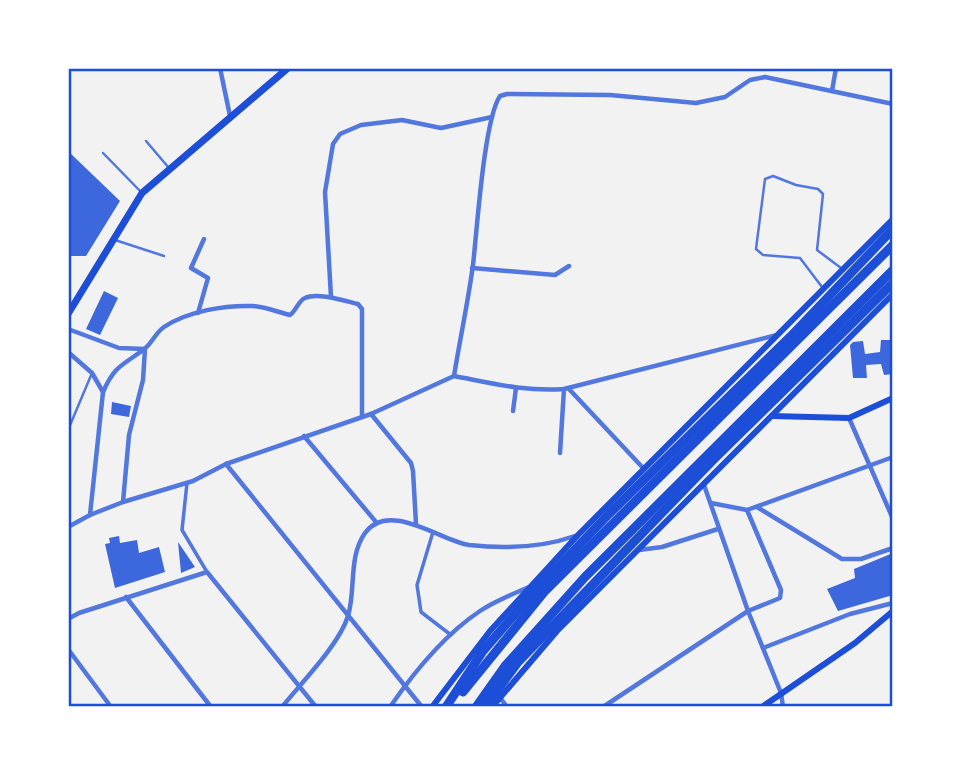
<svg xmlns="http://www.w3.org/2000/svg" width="961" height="775" font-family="Literata,serif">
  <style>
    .building { fill: #3d67dc }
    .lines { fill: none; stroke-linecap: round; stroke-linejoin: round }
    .service { stroke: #5277de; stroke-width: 2.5 }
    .pedestrian { stroke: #5277de; stroke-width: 3.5 }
    .minor { stroke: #5277de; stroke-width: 4.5 }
    .secondary { stroke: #1d4ed8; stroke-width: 6 }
    .primary { stroke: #1d4ed8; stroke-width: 7 }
    .motorway { stroke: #1d4ed8; stroke-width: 9 }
    .neatline { fill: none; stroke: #1d4ed8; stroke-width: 2.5 }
  </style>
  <rect width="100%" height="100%" fill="#f2f2f2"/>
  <!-- building -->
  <g class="building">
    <path d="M68,151L120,201L86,256H68Z"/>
    <path d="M104,291L118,298L100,335L86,329Z"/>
    <path d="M881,340H893V374L884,375L881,364L866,365L867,378H853L850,345L853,342L863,341L865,354L880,352Z"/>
    <path d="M112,402L131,406L129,417L111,414Z"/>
    <path d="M119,536L120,543L137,540L139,553L159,547L165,572L115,588L105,544L110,543L109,538Z"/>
    <path d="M178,542L195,567L181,573Z"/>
    <path d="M893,553V595L838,611L827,589L855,578L854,569Z"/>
  </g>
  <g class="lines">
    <!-- service -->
    <g class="service">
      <path d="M146,141L169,168"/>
      <path d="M103,153L142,193"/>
      <path d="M115,240L164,256"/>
      <path d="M822,287L800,258L763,255L756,249L765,179L773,176L796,185L818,189L823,194L817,250L841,268"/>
      <path d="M68,430L92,373"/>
    </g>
    <!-- pedestrian -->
    <g class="pedestrian">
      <path d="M187,483L182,530L207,572"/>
      <path d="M433,532L417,585L421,612L451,635"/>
    </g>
    <!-- minor -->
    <g class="minor">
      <path d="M220,68L230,116"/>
      <path d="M832,91L836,68"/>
      <path d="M472,268L555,275L569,266"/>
      <path d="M331,297L325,192L333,144L340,134L361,125L402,120L441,128L492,117"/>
      <path d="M198,313L208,278L191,268L204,239"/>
      <path d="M68,329L119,348L145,349L143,380L129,435L123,502"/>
      <path d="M68,352L92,373L103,392L90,515"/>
      <path d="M454,376C460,339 468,302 473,265C477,231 484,119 500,96L507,94L610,95L696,103L725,97L750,80L765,77L893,104"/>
      <path d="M454,376C491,383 526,392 564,389L777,335"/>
      <path d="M569,389L644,469"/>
      <path d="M103,392C115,365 122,366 143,350C152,344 155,333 164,327C188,311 225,305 253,306C265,307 278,312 290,315C296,311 298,301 305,298C317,292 345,301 358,304L362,309V417"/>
      <path d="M513,411L516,388"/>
      <path d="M371,414L411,463L413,471L416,524"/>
      <path d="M849,418L893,519"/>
      <path d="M304,436L376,522"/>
      <path d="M560,453L564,389"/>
      <path d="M226,464L422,707"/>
      <path d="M704,485L748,611L781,693L783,707"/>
      <path d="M711,503L747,510L893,457"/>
      <path d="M757,507L842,559H861L893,548"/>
      <path d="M68,527L90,515L123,502L193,481L226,464L371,414L454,376"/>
      <path d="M639,550L662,547L718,529"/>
      <path d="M126,597L211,707"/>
      <path d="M68,619L79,613L207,572L316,707"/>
      <path d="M763,648L850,614L893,603"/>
      <path d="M68,649L111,707"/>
      <path d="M499,696L507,707"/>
      <path d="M282,707C301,683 339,645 348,616C356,590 348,557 365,533C389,500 441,541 469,545C505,549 541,548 575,536"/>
      <path d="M390,707C414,672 444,635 480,611C495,601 513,594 529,587"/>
      <path d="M603,707L748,611L780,598L781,590L747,510"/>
    </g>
    <!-- secondary -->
    <g class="secondary">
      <path d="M772,416L849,418L893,398"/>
      <path d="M432,707L490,631L578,535L893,219"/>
      <path d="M492,707L557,631L893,294"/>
      <path d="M762,707L855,643L893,611"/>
    </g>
    <!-- primary -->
    <path class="primary" d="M68,314L142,193L288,68"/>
    <!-- motorway -->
    <g class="motorway">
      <path d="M463,692L545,591L893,245"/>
      <path d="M446,707L483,651L535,591L609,514L791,336L893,229"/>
      <path d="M476,707L505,666L585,577L893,270"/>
      <path d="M485,707L518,662L712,461L893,283"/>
    </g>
  </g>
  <!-- border -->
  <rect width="961" height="775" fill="none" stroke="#ffffff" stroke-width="140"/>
  <rect x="70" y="70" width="821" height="635" class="neatline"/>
</svg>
